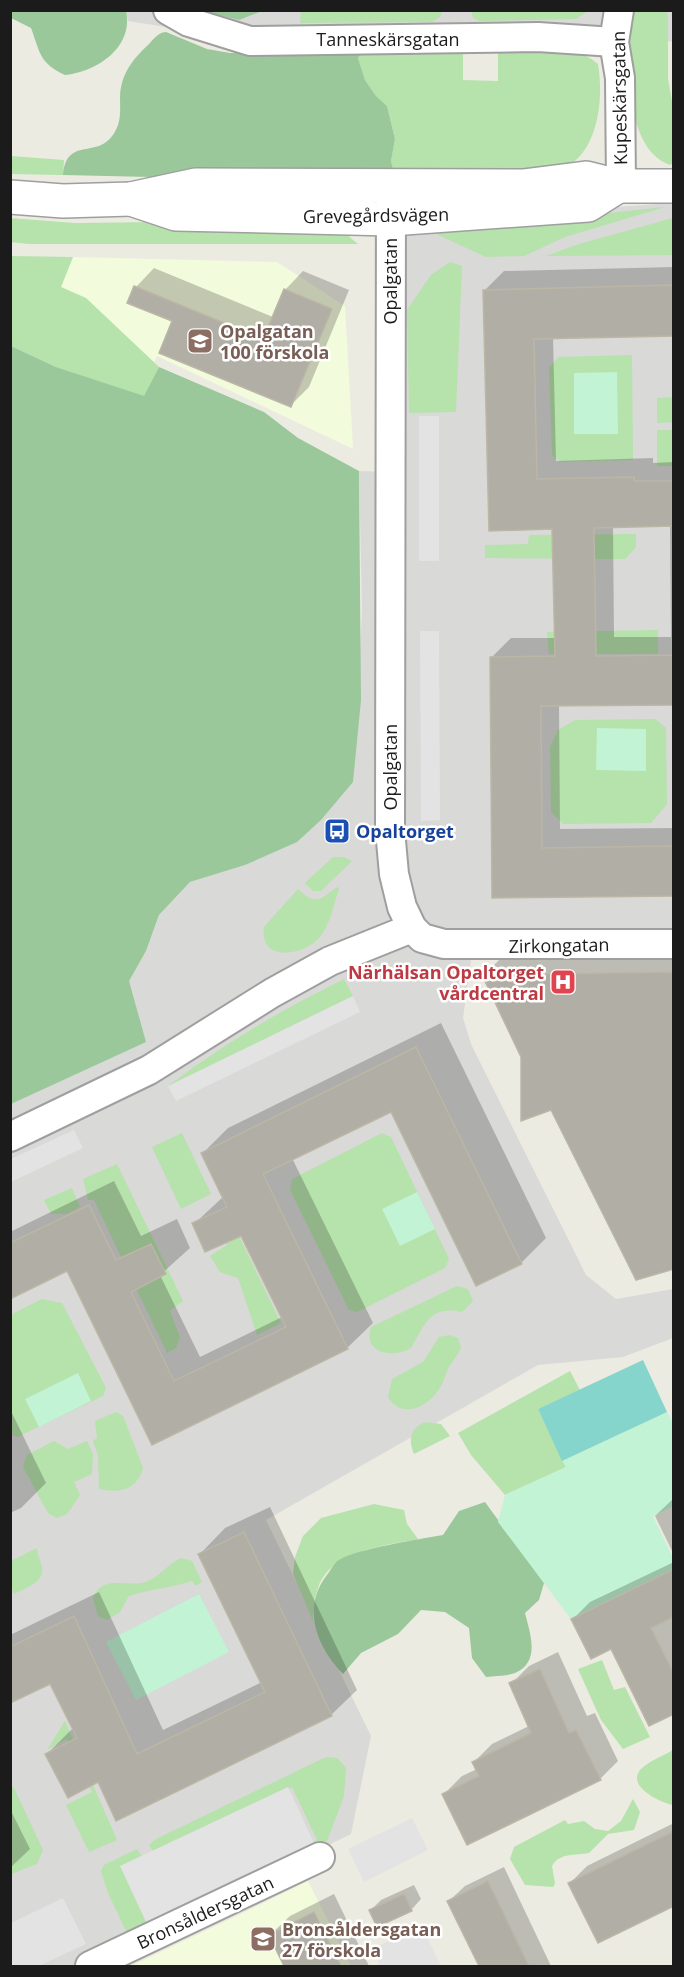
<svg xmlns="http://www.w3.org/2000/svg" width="684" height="1977" font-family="'Open Sans',sans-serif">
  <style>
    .residential { fill: #d9d9d8 }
    .education { fill: #f2fbdb }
    .grass { fill: #b6e2ab }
    .forest { fill: #9ac89a }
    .park { fill: #c1f3d4 }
    .pitch { fill: #86d5cd }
    .parking { fill: #e3e3e3 }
    .shadow { fill: #0003; fill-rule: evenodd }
    .building { fill: #b1aea5; stroke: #bcb6a6; stroke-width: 1.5 }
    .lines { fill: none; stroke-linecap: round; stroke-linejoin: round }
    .minor-casing { stroke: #9f9f9f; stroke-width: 32 }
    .tertiary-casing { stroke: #9f9f9f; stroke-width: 36 }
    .minor { stroke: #fff; stroke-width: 28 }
    .tertiary { stroke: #fff; stroke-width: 33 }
    .labels { text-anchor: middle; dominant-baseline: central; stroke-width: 5; stroke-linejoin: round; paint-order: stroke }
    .street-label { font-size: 18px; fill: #1b1b1b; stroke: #fff }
    .education-label { font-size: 18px; font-weight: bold; fill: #785e54; stroke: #fff; text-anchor: start }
    .transit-label { font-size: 18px; font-weight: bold; fill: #164399; stroke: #fff; text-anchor: start }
    .health-label { font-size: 18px; font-weight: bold; fill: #be3a42; stroke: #fff; text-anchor: end }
  </style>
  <rect width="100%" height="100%" fill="#ecebe2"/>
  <!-- residential -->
  <g class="residential">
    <path d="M126,11H673V41L605,48L179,29L128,21Z"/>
    <path d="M673,203V958L471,960L463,1018L471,1044L586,1275L616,1299L673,1289V1338L623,1357L538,1365L266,1520L371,1736L351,1834L78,1966H11V1104L75,1072L146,951L159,915L190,882L245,865L353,782L362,612L359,471L397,472L400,232L600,208Z"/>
  </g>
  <!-- education -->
  <g class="education">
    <path d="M73,257L277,262L345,306L353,449L157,356L143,390L42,326Z"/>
    <path d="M308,1881L351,1966H131L245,1912Z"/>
  </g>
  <!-- grass -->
  <g class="grass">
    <path d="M301,11H442L440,17L432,22L300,23Z"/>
    <path d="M471,11V10L588,11L576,19L480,21L473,18Z"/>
    <path d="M631,11H666L668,16V79L674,113L673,163L670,165C621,147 629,53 631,11Z"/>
    <path d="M498,50C530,50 573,42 598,64C603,93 600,137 577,159C571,165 563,168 556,172L394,173L391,161L395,139L387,106L376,96L365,80L358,58L361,53L463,51V80L498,81Z"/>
    <path d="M11,156L64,160L63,175L11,174Z"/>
    <path d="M665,207L565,237L524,256L486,257L434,233L445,226L571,217Z"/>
    <path d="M10,218L75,223L315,220L339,228L358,244H28L11,242Z"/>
    <path d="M673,218V255L546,256L579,244Z"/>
    <path d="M11,256L73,257L61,287L86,298L159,367L144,397L56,367L11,346Z"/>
    <path d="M450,262L462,266L456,412L409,413L407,310L431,275Z"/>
    <path d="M632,355L633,460L560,462L552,455L549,368L558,357Z"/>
    <path d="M673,397V422L657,423V398Z"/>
    <rect x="657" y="430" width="16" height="36"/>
    <path d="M636,534V547L625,559L485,558V545L528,544L529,535Z"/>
    <path d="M658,630V654H549L547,632Z"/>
    <path d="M655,719L666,728L667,804L651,823L563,824L551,812L550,747L558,730L575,720Z"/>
    <path d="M333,857H344L352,861L321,891H313L305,883Z"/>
    <path d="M337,887L339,889C334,904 330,924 320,937C304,956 259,963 264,927L298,889C317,907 320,899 337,887Z"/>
    <path d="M344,979L353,996L168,1086C224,1044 281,1010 344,979Z"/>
    <path d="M182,1133L211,1194L181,1209L152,1147Z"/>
    <path d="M382,1133L391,1137L449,1259L445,1268L357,1312L349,1310L290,1190L292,1179Z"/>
    <path d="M117,1164L183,1301L170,1311L180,1337L176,1348L167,1353L94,1200H88L83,1179Z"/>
    <path d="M72,1188L80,1207L67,1214H51L44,1200Z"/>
    <path d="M225,1207L281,1323L257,1335L238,1278L220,1272L210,1256L227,1245L214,1213Z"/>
    <path d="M457,1286L468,1289L473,1301L462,1312C429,1305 425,1325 411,1348C393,1359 362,1353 371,1327Z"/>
    <path d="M42,1299L62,1303L106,1388L103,1396L17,1437L11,1434L10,1315Z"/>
    <path d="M450,1335L458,1338L461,1347C459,1354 453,1360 449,1367C445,1375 443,1385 437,1392C425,1409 400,1418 388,1397L392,1379L423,1362L439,1337Z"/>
    <path d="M570,1371L580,1390L538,1409L566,1467L505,1495L471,1455L458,1433Z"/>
    <path d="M116,1412L123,1416L143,1468C136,1491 120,1493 99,1489L98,1455L93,1441L97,1438L95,1421Z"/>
    <path d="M427,1422L441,1424L450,1436L414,1454C408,1440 410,1426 427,1422Z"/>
    <path d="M54,1441L68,1449L87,1441L93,1454L92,1474L74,1482L80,1495L67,1514L57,1518L48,1513L23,1467L27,1455Z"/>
    <path d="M374,1504L404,1510L407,1524L418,1539C384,1546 331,1550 318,1588C314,1598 314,1611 313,1621L293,1574L295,1557L303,1536L321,1518Z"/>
    <path d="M37,1548C37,1556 41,1560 42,1568C44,1583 25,1588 14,1594L11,1587V1561Z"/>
    <path d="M181,1558L192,1561L202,1582L196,1586L192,1581C171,1588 150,1589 129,1596L120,1612L107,1620L98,1616L93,1599C100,1575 124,1586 142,1583C159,1579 167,1564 181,1558Z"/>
    <path d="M602,1660L614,1690L625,1687L650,1737L623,1749L601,1720L578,1669Z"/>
    <path d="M65,1721L117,1840L89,1852L66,1805L92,1792L67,1739L47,1750Z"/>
    <path d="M673,1750L674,1805H673C661,1803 625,1786 641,1769C649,1761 663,1756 673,1750Z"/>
    <path d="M326,1757L337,1758L346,1768L344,1796L327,1841L308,1851L301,1848L317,1840L292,1787L155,1854L149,1845L156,1839Z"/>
    <path d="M11,1787L14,1788L43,1850L37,1864L11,1874Z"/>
    <path d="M633,1799L640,1812L634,1830L608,1834L589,1853C575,1856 560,1852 552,1866L555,1884L553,1887L525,1885L510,1859L514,1847L565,1820L568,1824L584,1821L595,1829L608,1831L621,1821Z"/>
    <path d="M137,1849L143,1858L123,1869L151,1926L127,1933L108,1893L101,1871L104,1865Z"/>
  </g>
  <!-- forest -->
  <g class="forest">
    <path d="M10,11H126C134,47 97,72 65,75C39,63 40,52 31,28L11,18Z"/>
    <path d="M203,11H262L239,20Z"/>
    <path d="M166,32L207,49L230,53H361L358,58L365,80L376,96L387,106L395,139L391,161L394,173L195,178L63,175C67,132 103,165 118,125C121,116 120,106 120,97C121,74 132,60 148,45C154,39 157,33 166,32Z"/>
    <path d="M11,346L56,367L144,396L159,367L264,412L298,438L359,471L361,700L353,782L321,820L297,842L245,865L190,882L159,915L146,951L129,981L146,1042L11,1104Z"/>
    <path d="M485,1502L544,1583L539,1600L525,1613C530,1633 541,1662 515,1673C507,1676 495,1676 486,1677L472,1658L469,1628L445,1612L421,1610L398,1634L361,1653L343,1674C317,1647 301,1608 327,1575C330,1571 334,1563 339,1560C355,1549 421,1539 443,1535L459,1511Z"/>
  </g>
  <!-- park -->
  <g class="park">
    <path d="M617,372L618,434H574V373Z"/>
    <path d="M597,728L646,729V771L596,770Z"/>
    <path d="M417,1192L435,1229L400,1246L382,1209Z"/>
    <path d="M78,1373L91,1401L39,1427L25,1399Z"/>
    <path d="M667,1412L673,1423V1506L653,1516L673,1558V1569L571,1619L498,1522L505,1495L566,1467L562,1461Z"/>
    <path d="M199,1594L229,1652L136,1700L106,1642Z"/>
  </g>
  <!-- pitch -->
  <path class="pitch" d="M643,1360L667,1412L562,1461L538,1409Z"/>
  <!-- parking -->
  <g class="parking">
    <rect x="419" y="416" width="20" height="145"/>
    <path d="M420,631H439L440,820L421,821Z"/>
    <path d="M353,996L360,1012L176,1101L168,1086Z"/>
    <path d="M74,1130L83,1148L11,1182V1159Z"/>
    <path d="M288,1787L314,1843L146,1922L120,1866Z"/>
    <path d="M412,1818L428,1850L364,1882L348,1849Z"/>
    <path d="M63,1898L86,1944L39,1966H11V1923Z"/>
    <path d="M421,1925L441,1966H380L372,1949Z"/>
  </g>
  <!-- shadow -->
  <g class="shadow">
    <path d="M674,267V334L553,337L556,461L653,458V463L674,462V703L559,704L560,829L674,828V895L494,896L492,657L511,638H556L554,528L490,529L485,290L504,271ZM670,525L671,637H614L613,526Z"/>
    <path d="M154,268L273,317L285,290L303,271L349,290L309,387L290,406L173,321L136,287Z"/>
    <path d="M674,953V1268L552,1108L523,1057L484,975L503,956Z"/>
    <path d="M441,1023L546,1238L521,1263L392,1109L292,1158L373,1323L347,1348L153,1443L67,1269L10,1297V1232L114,1181L141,1236L177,1219L190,1248L160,1275L200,1357L282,1317L242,1234L194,1224L224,1196L203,1153L228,1128Z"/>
    <path d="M10,1409L46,1483L21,1508L10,1513Z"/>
    <path d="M674,1498V1555L655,1516Z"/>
    <path d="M270,1507L357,1690L331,1715L98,1780L47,1754L73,1728L51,1682L10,1701V1635L99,1592L163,1730L262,1682L200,1554L225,1528Z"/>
    <path d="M674,1562V1615L671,1617L674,1623V1713L612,1647L573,1619L590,1602Z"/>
    <path d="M558,1652L587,1716L595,1713L618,1761L600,1779L444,1794L462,1776L477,1769L474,1762L492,1744L529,1726L511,1684L529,1666Z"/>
    <path d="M10,1809L30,1849L10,1868Z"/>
    <path d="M674,1823V1904L570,1883L587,1866Z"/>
    <path d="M504,1867L551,1966H481L449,1901L465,1886Z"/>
    <path d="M414,1885L421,1899L411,1910H371L381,1900Z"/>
    <path d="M334,1894L369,1966H286L270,1935L290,1916Z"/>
  </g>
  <!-- building -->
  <g class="building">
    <path d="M674,285V336L534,339L537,479L634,477V481H674V526L594,528L596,656L674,655V705L541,706L542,848L674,846V896L492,898L490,657L555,656L552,529L489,531L483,290Z"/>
    <path d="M134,286L263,339L284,289L332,309L291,407L159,353L172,321L127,303Z"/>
    <path d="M674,972V1269L636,1280L551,1110L521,1121V1057L482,975Z"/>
    <path d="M416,1047L522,1264L476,1286L391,1112L263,1174L348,1349L152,1445L67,1271L10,1299V1243L89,1205L116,1260L151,1244L166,1274L131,1292L174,1381L286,1327L241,1236L205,1252L192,1223L227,1207L201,1153Z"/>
    <path d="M244,1532L332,1716L116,1821L98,1782L68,1798L45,1754L77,1738L50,1684L10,1703V1647L74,1616L137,1754L265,1692L198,1554Z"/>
    <path d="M674,1569V1617L651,1628L674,1674V1714L649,1726L611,1649L591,1659L571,1619Z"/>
    <path d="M540,1669L569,1733L576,1730L601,1780L467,1845L442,1794L479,1776L472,1762L531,1733L509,1683Z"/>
    <path d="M674,1831V1906L598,1943L568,1883Z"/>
    <path d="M488,1881L529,1966H479L447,1901Z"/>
    <path d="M404,1894L412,1911L377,1927L369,1910Z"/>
    <path d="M314,1912L341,1966H284L269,1935Z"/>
  </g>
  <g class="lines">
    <!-- minor casing -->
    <g class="minor-casing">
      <g id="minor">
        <path d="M168,10L189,22L250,41L538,37L614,42"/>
        <path d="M619,10L614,42L620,78L621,186"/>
        <path d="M391,185L390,830L394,874L402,907L412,928L422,938L444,944H674"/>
        <path d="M10,1137L149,1070L272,993L330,961L412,928"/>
        <path d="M90,1966L320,1857"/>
      </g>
    </g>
    <!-- tertiary casing -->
    <g class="tertiary-casing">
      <g id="tertiary">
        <path d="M10,197L63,201L131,199L196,185L523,186L586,178L618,186H674"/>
        <path d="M131,199L176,214L391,219L588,205L618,186"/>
      </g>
    </g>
    <!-- minor -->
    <use href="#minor" class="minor"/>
    <!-- tertiary -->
    <use href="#tertiary" class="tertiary"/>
  </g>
  <!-- icons -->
  <defs>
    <g id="school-square" transform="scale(1.35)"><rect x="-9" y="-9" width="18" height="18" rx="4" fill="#8d6e63" stroke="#fff"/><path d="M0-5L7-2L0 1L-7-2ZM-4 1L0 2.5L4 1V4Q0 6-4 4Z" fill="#fff"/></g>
    <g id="bus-square" transform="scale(1.35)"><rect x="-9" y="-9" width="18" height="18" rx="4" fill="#1a4fb4" stroke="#fff"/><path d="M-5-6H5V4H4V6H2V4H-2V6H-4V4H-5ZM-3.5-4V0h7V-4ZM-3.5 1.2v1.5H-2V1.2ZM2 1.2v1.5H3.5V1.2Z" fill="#fff"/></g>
    <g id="hospital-square" transform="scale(1.35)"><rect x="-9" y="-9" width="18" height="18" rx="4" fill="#e0444e" stroke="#fff"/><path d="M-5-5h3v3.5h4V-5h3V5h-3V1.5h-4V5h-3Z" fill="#fff"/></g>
  </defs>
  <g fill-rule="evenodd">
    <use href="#school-square" x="200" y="341"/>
    <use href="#bus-square" x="337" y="831"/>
    <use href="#hospital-square" x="563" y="982"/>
    <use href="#school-square" x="263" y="1939"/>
  </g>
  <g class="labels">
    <!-- street labels -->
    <g class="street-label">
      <text x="388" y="39">Tanneskärsgatan</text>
      <text transform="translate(619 98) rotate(-91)">Kupeskärsgatan</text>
      <text transform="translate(376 215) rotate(-1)">Grevegårdsvägen</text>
      <text transform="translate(390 281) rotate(-90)">Opalgatan</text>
      <text transform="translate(390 767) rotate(-90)">Opalgatan</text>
      <text transform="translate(559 945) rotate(-1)">Zirkongatan</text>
      <text transform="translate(205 1912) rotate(-25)">Bronsåldersgatan</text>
    </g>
    <!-- education labels -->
    <g class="education-label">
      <text x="220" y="331">Opalgatan<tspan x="220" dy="21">100 förskola</tspan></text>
      <text x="282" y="1929">Bronsåldersgatan<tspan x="282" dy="21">27 förskola</tspan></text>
    </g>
    <!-- transit labels -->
    <g class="transit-label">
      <text x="356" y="831">Opaltorget</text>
    </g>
    <!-- health labels -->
    <g class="health-label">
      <text x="544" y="972">Närhälsan Opaltorget<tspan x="544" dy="21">vårdcentral</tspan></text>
    </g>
  </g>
  <!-- border -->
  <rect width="684" height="1977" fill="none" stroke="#1b1b1b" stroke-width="24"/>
</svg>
